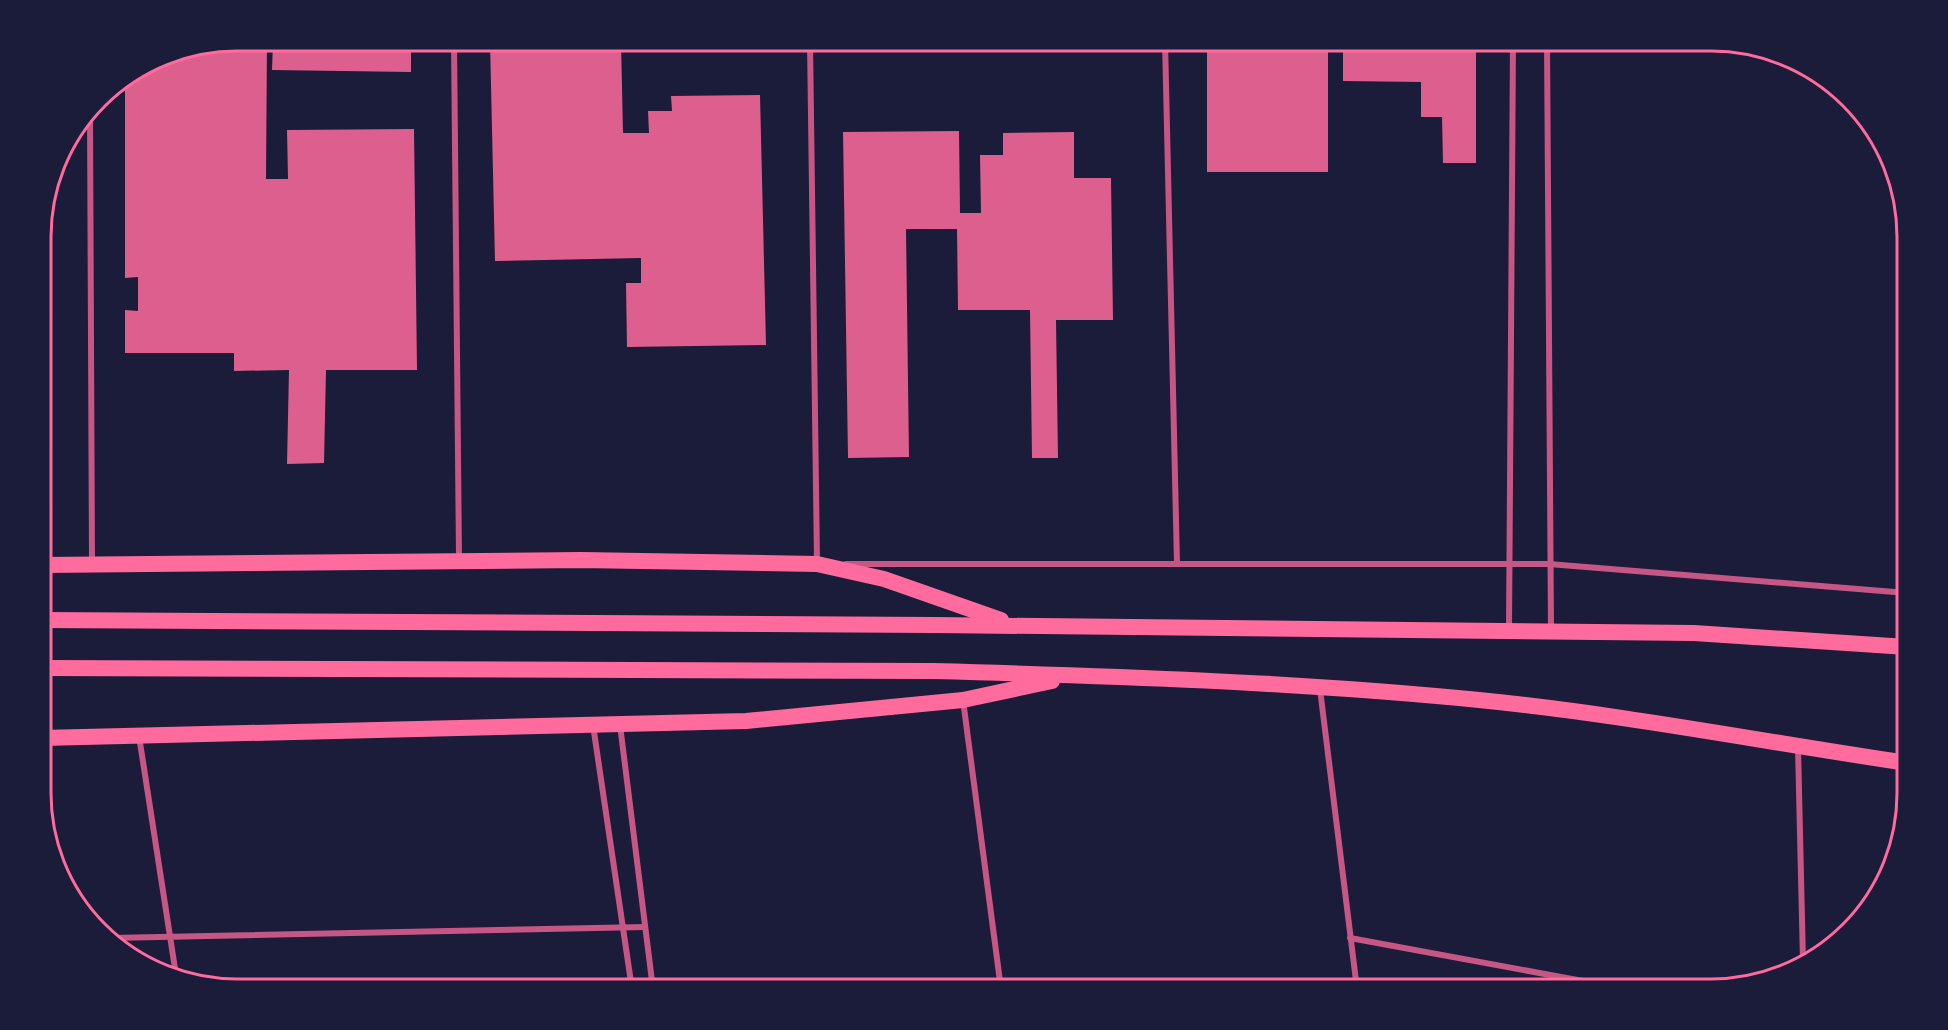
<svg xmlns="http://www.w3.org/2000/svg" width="1948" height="1030" font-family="Manrope,sans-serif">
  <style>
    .building { fill: #dd5f8e }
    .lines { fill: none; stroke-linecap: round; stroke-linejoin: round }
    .minor { stroke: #c65784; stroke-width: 6 }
    .trunk { stroke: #ff6b9d; stroke-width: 16 }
    .rim { fill: none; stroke: #ff6b9d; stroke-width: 3 }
  </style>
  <rect width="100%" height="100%" fill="#1b1b3a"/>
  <!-- building -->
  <g class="building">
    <path d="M237,41H267L266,179H288L287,130L414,129L417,370H326L324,463L287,464L289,370L234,371V353H125V310L138,311V277L125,278V78L162,55Z"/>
    <path d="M273,41H411V72L272,70Z"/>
    <path d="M490,41H621L623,133H649L648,111H672L671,96L760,95L766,345L627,347L626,283H641V258L495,261Z"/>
    <rect x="1207" y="41" width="121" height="131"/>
    <path d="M1343,41H1476V163H1443L1442,117H1421V82L1343,81Z"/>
    <path d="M959,131L960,213H981L980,155H1003V133L1074,132V178H1111L1113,320H1056L1058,458H1032L1030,310H958L957,229H906L909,457L848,458L843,132Z"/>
  </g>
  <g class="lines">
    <!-- minor -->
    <g class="minor">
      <path d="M454,41L459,559"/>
      <path d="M810,41L817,562"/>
      <path d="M1165,41L1177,564"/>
      <path d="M1547,41L1551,631"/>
      <path d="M90,112L92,565"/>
      <path d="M1903,205L1905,593"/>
      <path d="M846,564H1549L1907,593"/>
      <path d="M1509,631L1513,41"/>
      <path d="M1320,689L1357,989"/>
      <path d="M963,700L1001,989"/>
      <path d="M593,725L632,989"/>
      <path d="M620,725L653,989"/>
      <path d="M139,736L176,975"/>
      <path d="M1798,747L1803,962"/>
      <path d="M111,938L645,927"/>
      <path d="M1350,938L1626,989"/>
    </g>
    <!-- trunk -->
    <g class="trunk">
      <path d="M42,565L581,560L817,564L884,579L1001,620"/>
      <path d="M42,620L934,625L1694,633L1907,647"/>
      <path d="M42,668L933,671C1114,676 1297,682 1479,700C1622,714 1765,742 1907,763"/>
      <path d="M42,738L746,721L963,700L1052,681"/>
    </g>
  </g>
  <!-- crop -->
  <path d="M0 0H1948V1030H0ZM237 51H1711A186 186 0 0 1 1897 237V793A186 186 0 0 1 1711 979H237A186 186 0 0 1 51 793V237A186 186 0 0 1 237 51Z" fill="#1b1b3a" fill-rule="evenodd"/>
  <path class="rim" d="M237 51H1711A186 186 0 0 1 1897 237V793A186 186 0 0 1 1711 979H237A186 186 0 0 1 51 793V237A186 186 0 0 1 237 51Z"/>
</svg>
